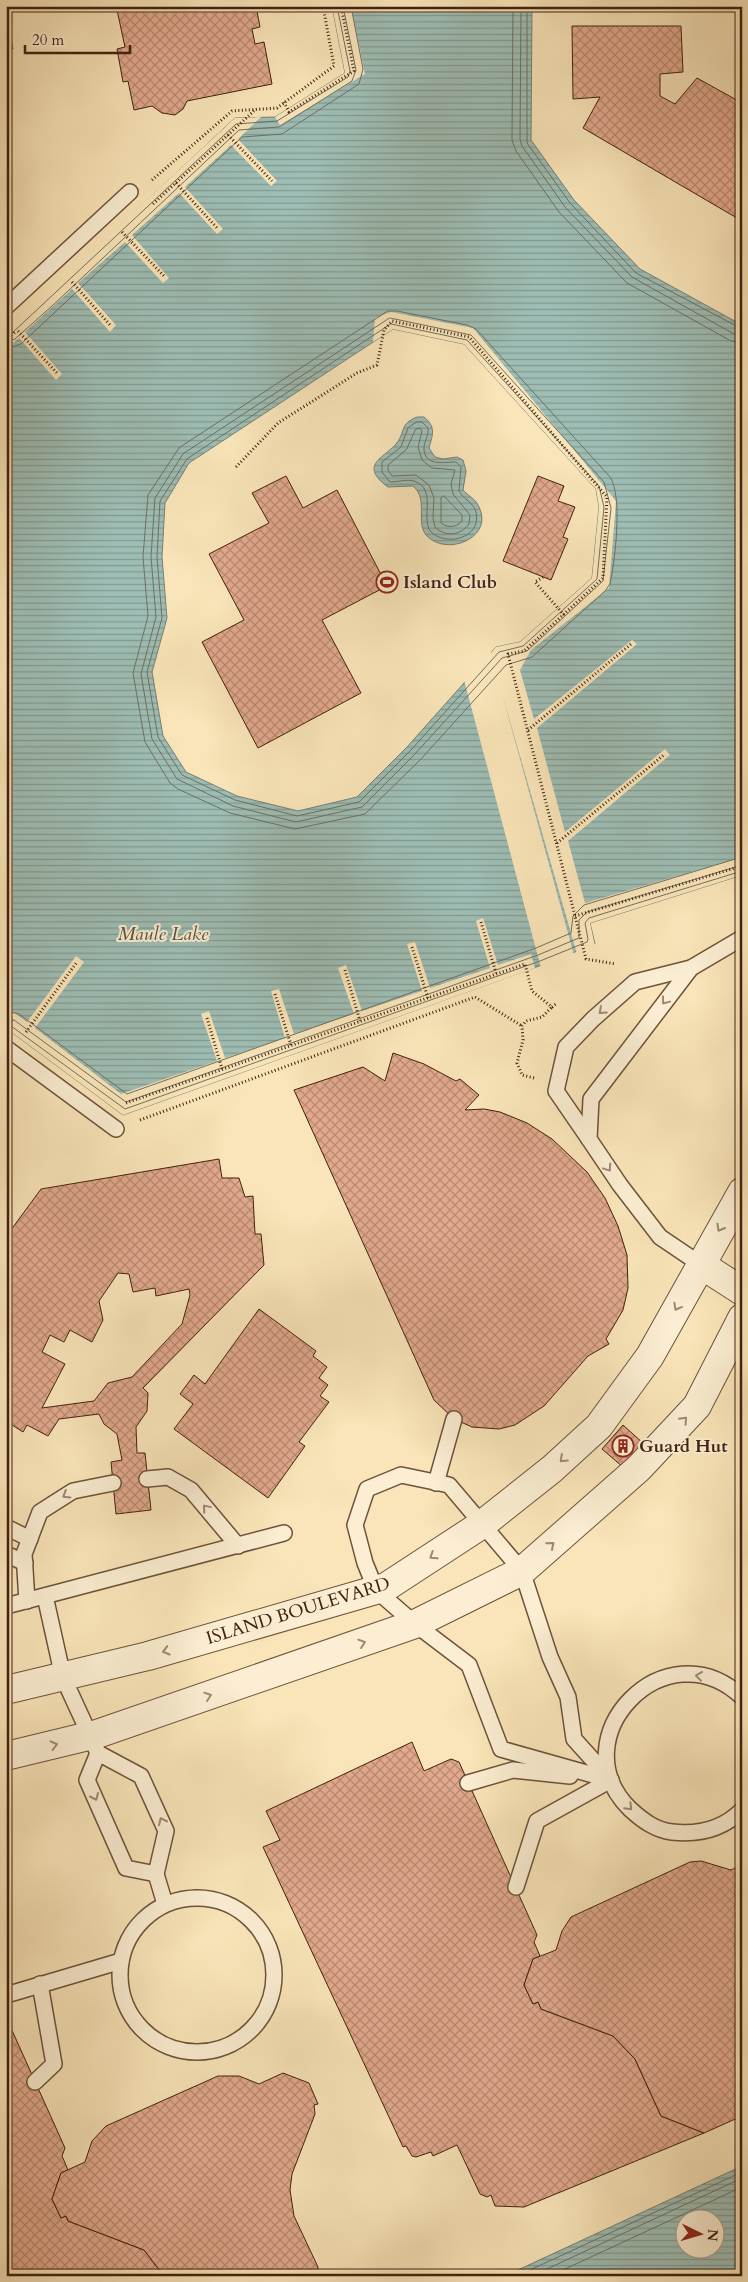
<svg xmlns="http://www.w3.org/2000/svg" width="748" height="2282" font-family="Cardo,serif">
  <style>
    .water { fill: url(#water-rules); stroke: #787f73; fill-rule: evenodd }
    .pier { fill: #f9e5b9 }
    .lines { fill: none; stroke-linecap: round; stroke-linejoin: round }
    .shore { stroke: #6f7062; stroke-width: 1 }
    .building { fill: url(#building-cross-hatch); stroke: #402110; fill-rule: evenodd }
    .lane-casing { stroke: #6e523a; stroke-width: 18 }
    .street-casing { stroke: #6e523a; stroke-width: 30 }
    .path { stroke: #402110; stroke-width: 3; stroke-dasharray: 1 2.5; stroke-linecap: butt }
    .lane { stroke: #fbeed2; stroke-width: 15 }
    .street { stroke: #fbeed2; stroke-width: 28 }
    .oneway { stroke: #9e8871 }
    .labels { text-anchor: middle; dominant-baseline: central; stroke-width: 4; stroke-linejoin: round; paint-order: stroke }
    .poi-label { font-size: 18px; font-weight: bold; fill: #402110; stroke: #fbeed2; text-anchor: start }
    .street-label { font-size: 18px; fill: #402110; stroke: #fbeed2 }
    .water-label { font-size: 19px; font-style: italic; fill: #5c5042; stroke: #fbeed2 }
  </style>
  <defs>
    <pattern id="water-rules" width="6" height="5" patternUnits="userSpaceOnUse" patternTransform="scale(1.25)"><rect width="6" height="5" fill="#9ebeb5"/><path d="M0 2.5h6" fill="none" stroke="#829a92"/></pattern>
    <pattern id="building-cross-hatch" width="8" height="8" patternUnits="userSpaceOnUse" patternTransform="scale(1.25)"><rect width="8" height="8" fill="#e2a98d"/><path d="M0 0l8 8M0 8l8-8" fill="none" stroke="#b98972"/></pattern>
  </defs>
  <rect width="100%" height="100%" fill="#f9e5b9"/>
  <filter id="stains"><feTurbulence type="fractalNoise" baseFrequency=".004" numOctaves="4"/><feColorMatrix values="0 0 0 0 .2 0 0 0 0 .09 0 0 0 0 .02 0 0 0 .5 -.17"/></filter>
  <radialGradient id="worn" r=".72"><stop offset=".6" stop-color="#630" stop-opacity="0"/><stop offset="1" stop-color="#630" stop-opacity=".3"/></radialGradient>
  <!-- water -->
  <g class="water">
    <path d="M332,6H532L531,140L574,200L640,269L742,325V875L590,923L595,944L542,965L123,1115L6,1028V332L235,118L275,117L345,73ZM393,329L464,344L596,489L599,507L592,578L520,642L496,647L407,747L357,797L298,811L237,796L186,772L163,736L152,672L167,618L162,557L165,503L189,463Z"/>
    <path d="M417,417H424C436,427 433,434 429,448L435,457L443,459L457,457L463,460L466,471L463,490C468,496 476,499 479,507C493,535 454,554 432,540C411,528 431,501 413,486L388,487C358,465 384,458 396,444C406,432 399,424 417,417Z"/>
    <path d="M742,2166V2276H505ZM686,2220H716V2250H686Z"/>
  </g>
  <!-- pier -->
  <g class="pier">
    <path d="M332,6H351L365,74L280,125L275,117L345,73Z"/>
    <path d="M261,117L238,139L277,181L271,186L231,145L185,187L223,229L217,234L179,193L132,235L169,278L163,283L125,242L78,283L116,325L110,332L72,289L25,332L62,374L56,380L19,338L6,349V330L235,118Z"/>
    <path d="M391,312L473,328L616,501L609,588L531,650L520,670L534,719L632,640L637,644L537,728L565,832L665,749L670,755L568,841L585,903L742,857V875L590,923L595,946L577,954L501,690L574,955L541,968L464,680L490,650L491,653L496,647L520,642L592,578L599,507L596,489L464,344L393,329L373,342L375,318Z"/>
    <path d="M483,918L498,965L531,954L535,968L123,1115L6,1028V1007L27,1022L76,956L84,962L35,1028L121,1094L217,1061L201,1014L209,1011L225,1058L285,1038L271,991L279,989L294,1034L354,1014L338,968L346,965L362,1011L422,991L407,944L415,942L430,988L490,968L476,921Z"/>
  </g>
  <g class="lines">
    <!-- shore -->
    <g class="shore">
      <path d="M513,6L512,140L516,151L559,212L627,283L731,341L742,343"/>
      <path d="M521,6L520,139L522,146L565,207L632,277L734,334L742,335"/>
      <path d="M527,6V143L570,203L636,273L742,329"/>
      <path d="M388,311H397L467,325L476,329L610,477C623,497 615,560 610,584L605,591L532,657L506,665L421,759L365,814L295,829L230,813L178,789L170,783L145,742L133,673L148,616L143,557L148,495L179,448Z"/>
      <path d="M390,318L471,335L604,482L611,508L603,581L527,651L502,658L415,754L362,807L296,822L233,806L177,779L152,739L141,674L156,617L151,557L155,498L183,454Z"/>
      <path d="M391,324L467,340L599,486L604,507L597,579L523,646L499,652L411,750L359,802L297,816L235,800L182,775L158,737L147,672L162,618L157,557L160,501L187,459Z"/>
      <path d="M6,336L11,334L236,124L277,121L348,77L350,71L337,6"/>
      <path d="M6,342L15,339L52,306L239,130L279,127L352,81L356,70L343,6"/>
      <path d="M6,349L21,344L242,137L282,134L359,84L363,69L351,6"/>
      <path d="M417,422H422L428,428C429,436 424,441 424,448C424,467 444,462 456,462L461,467L459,491C463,499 474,503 476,512C482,539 445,547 430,531C421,516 437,489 414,481C406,479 398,482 390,482L382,472V462L401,447L408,428Z"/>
      <path d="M416,429L420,428L422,431L418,447L422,460L432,468L455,470L451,484L453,494L470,515L469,524C460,536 445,537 435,527L433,518L434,498L429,485L416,475L392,476L388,470V465L406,450Z"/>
      <path d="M444,496L462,515V521C456,528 447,528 441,523V498Z"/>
      <path d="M6,1011L19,1014L127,1094L536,948L571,933L573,916L584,905L742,857"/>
      <path d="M6,1018L14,1020L126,1102L538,955L579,938V920L587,912L742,865"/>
      <path d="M6,1024L11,1026L125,1109L540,961L587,942L588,939L585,923L589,918L742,871"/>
      <path d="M517,2276L742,2172"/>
      <path d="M532,2276L742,2178"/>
      <path d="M550,2276L742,2187"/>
    </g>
  </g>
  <!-- building -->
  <g class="building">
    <path d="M120,6H256L260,27L252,29L255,44L264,42L272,84L187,101L183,109L175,115L162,113L152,106L134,110L128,81L123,82L117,49L125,47L117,10L121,9Z"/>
    <path d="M6,16L13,49L6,50Z"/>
    <path d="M572,26H681L683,72L660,74V96L675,104L697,78L742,103V221L583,128L600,97L573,99Z"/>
    <path d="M286,476L303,508L337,490L387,586L322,620L361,693L258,748L202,642L244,620L209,554L269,523L252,493Z"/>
    <path d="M538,476L564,486L558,501L575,507L563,537L568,539L551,580L503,561Z"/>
    <path d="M393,1053L424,1064L456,1081L460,1079L479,1095L465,1110L484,1109L500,1112L527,1123L552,1139L587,1172L605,1198L618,1226L627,1255L628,1288L623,1310L606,1339L609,1344L588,1356L544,1406L515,1425L499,1429L472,1427L454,1419L434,1400L294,1090L363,1067L385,1081Z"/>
    <path d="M219,1159L222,1178H239L245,1197L253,1196L255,1234H261L264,1265L143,1388L148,1393L147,1411L136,1427L137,1453H145L151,1510L116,1514L111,1462L122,1460L117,1434L104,1424L99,1414L59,1419L48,1436L27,1425L23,1432L6,1421V1232L8,1234L41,1189ZM118,1273L129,1274L133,1292L155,1288L156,1296L189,1289L190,1295L182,1324L132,1377L108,1383L94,1401L42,1408L65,1364L42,1352L50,1335L64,1342L70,1330L92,1342L103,1320L99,1301Z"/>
    <path d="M259,1309L316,1351L313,1356L327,1367L319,1378L328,1385L320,1396L329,1402L299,1442L305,1446L268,1498L174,1429L193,1404L180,1394L194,1375L205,1384Z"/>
    <path d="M623,1425L644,1444L624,1468L602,1449Z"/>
    <path d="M412,1742L424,1771L451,1759L459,1762L537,1935L534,1942L540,1956L533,1959L524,1985L533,2004L538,2002L541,2009L613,2036L635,2059L661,2116L704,2133L524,2207L495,2206L491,2195L487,2197L480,2194L457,2145L433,2156L431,2152L416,2157L412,2156L406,2146L403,2147L263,1847L280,1840L266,1811Z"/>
    <path d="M701,1861L731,1870L742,1865V2116L704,2133L661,2116L635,2059L613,2036L541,2009L538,2002L533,2004L524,1985L533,1959L556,1950L562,1931L571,1917L690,1862Z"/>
    <path d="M6,2017L65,2148L62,2156L68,2170L61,2173L52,2199L61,2218L66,2216L68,2221L144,2250L164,2276H6Z"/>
    <path d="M283,2073L309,2083L318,2104L314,2105L315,2114L292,2174L290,2190L294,2216L318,2267L317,2276H164L144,2250L68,2221L66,2216L61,2218L52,2199L61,2173L85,2162L92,2141L106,2126L218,2076H239L259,2084Z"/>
  </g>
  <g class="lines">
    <!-- lane casing -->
    <g class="lane-casing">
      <g id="lane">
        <path d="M6,307L130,192"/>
        <path d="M6,1048L116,1129"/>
        <path d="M589,1139L556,1091L566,1047L593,1019L635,982L691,968"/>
        <path d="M700,1264L660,1237L620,1185L589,1139L591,1099L691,968L742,938"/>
        <path d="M401,1475L449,1485L522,1571L550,1657L568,1697L574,1739L611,1780L501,1749L469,1665L415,1624L376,1590L365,1563L355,1525L367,1489Z"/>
        <path d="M147,1479L168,1477L191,1490L238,1546"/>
        <path d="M436,1483L454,1419"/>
        <path d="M6,1527L30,1539"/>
        <path d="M6,1554L25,1563"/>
        <path d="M45,1596L63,1677L98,1753L141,1776L166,1831L156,1874L126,1868L87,1780L98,1753"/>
        <path d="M27,1601L24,1554L40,1512L73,1491L113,1483"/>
        <path d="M6,1606L284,1533"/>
        <path d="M742,1697C666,1625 558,1738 630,1809C642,1820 655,1830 672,1832C699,1835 723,1829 742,1810"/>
        <path d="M468,1783L513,1770L570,1776"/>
        <path d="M156,1874L165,1904"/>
        <path d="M516,1887L537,1821L611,1780"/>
        <circle cx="197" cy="1975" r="77"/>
        <path d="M6,1995L121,1961"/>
        <path d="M35,2082L54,2064L40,1984"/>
      </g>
    </g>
    <!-- street casing -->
    <g class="street-casing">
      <g id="street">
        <path d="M700,1264L742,1291"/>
        <path d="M6,1690L148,1656L386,1587L484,1523L552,1469L599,1426L650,1356L742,1192"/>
        <path d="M6,1756L97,1734L415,1624L522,1571L639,1468L697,1406L742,1318"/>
      </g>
    </g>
    <!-- path -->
    <g class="path">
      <path d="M284,102L289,112L354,71L341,6"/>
      <path d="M228,135L272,181"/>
      <path d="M152,180L232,111L277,108L334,66L323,6"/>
      <path d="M176,183L218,229"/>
      <path d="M153,204L256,109"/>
      <path d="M122,232L165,277"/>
      <path d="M72,282L111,326"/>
      <path d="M18,331L58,374"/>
      <path d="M6,340L15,332"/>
      <path d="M236,467L278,423L357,373L377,365L384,330L392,321L469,337L607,497L603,578L524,651L508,654L586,959L616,964"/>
      <path d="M543,577L535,582L564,615"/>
      <path d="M528,730L631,644"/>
      <path d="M557,843L665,754"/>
      <path d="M575,916L742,866"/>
      <path d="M481,922L496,973"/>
      <path d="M412,947L428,998"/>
      <path d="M345,970L360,1021"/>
      <path d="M275,994L291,1045"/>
      <path d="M6,1017L14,1023"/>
      <path d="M207,1018L222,1069"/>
      <path d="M26,1032L77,962"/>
      <path d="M534,1078L522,1075L517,1063L523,1040L522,1026L526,1021L542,1017L552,1007"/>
      <path d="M126,1103L525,964L532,991L552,1007L557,1003"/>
      <path d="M140,1120L475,997L522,1026"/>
    </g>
    <!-- lane -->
    <use href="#lane" class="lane"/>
    <!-- street -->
    <use href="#street" class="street"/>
  </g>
  <!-- one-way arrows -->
  <defs><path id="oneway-chevron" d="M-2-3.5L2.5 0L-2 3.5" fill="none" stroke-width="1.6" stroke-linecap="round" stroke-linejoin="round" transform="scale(1.25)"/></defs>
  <g class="oneway">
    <use href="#oneway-chevron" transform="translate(665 1001) rotate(127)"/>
    <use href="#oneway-chevron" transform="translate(602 1011) rotate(138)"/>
    <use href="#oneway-chevron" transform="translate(608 1168) rotate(56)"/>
    <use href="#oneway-chevron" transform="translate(720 1228) rotate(120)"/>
    <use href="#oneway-chevron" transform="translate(677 1307) rotate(119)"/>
    <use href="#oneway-chevron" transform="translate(684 1420) rotate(-47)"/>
    <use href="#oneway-chevron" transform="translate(563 1459) rotate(137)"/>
    <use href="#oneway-chevron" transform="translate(66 1495) rotate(148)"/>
    <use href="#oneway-chevron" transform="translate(206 1508) rotate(-130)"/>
    <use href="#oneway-chevron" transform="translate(551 1545) rotate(-41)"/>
    <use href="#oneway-chevron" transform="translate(433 1556) rotate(147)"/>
    <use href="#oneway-chevron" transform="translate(362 1643) rotate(-19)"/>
    <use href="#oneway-chevron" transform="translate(166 1651) rotate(164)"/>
    <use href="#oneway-chevron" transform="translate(699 1676) rotate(-173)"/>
    <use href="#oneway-chevron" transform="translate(208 1696) rotate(-19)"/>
    <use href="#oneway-chevron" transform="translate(54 1745) rotate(-14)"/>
    <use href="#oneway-chevron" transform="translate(95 1797) rotate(66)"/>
    <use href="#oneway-chevron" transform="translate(629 1807) rotate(45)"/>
    <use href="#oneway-chevron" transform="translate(162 1821) rotate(-115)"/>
  </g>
  <!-- icons -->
  <defs>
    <g id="stadium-ring" transform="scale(1.125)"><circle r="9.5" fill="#fbeed2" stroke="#8f2418" stroke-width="1.5"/><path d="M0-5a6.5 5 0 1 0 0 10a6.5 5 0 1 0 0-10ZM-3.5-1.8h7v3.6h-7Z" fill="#8f2418"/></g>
    <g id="building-ring" transform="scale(1.125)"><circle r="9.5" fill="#fbeed2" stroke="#8f2418" stroke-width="1.5"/><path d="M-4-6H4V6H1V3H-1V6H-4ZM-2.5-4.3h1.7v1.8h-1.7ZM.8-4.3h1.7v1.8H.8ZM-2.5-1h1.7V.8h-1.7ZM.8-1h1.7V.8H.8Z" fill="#8f2418"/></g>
  </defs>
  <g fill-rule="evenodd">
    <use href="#stadium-ring" x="387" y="582"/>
    <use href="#building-ring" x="623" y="1446"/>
  </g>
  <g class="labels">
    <!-- poi labels -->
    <g class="poi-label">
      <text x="403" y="582">Island Club</text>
      <text x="639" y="1446">Guard Hut</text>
    </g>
    <!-- street labels -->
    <g class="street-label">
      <text transform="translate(298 1611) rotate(-17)">ISLAND BOULEVARD</text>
    </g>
    <!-- water labels -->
    <g class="water-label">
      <text x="163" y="934">Maule Lake</text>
    </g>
  </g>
  <!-- margin -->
  <rect width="748" height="2282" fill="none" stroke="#f9e5b9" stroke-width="25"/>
  <rect x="8" y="8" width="733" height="2267" fill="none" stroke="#402110" stroke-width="2.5"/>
  <rect x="12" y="12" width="723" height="2257" fill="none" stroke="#402110"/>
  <!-- north arrow -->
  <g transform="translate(700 2234) rotate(95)"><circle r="24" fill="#fbeed2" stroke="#b09c84"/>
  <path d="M0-4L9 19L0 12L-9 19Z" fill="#8f2418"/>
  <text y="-8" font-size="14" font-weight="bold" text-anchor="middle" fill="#402110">N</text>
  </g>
  <!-- scale -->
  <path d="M25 45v8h105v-8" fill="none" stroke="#402110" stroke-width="2.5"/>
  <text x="32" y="45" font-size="15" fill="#402110" stroke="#fbeed2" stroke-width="4" paint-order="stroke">20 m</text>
  <rect width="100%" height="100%" filter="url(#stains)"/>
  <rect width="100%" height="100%" fill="url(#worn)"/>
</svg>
